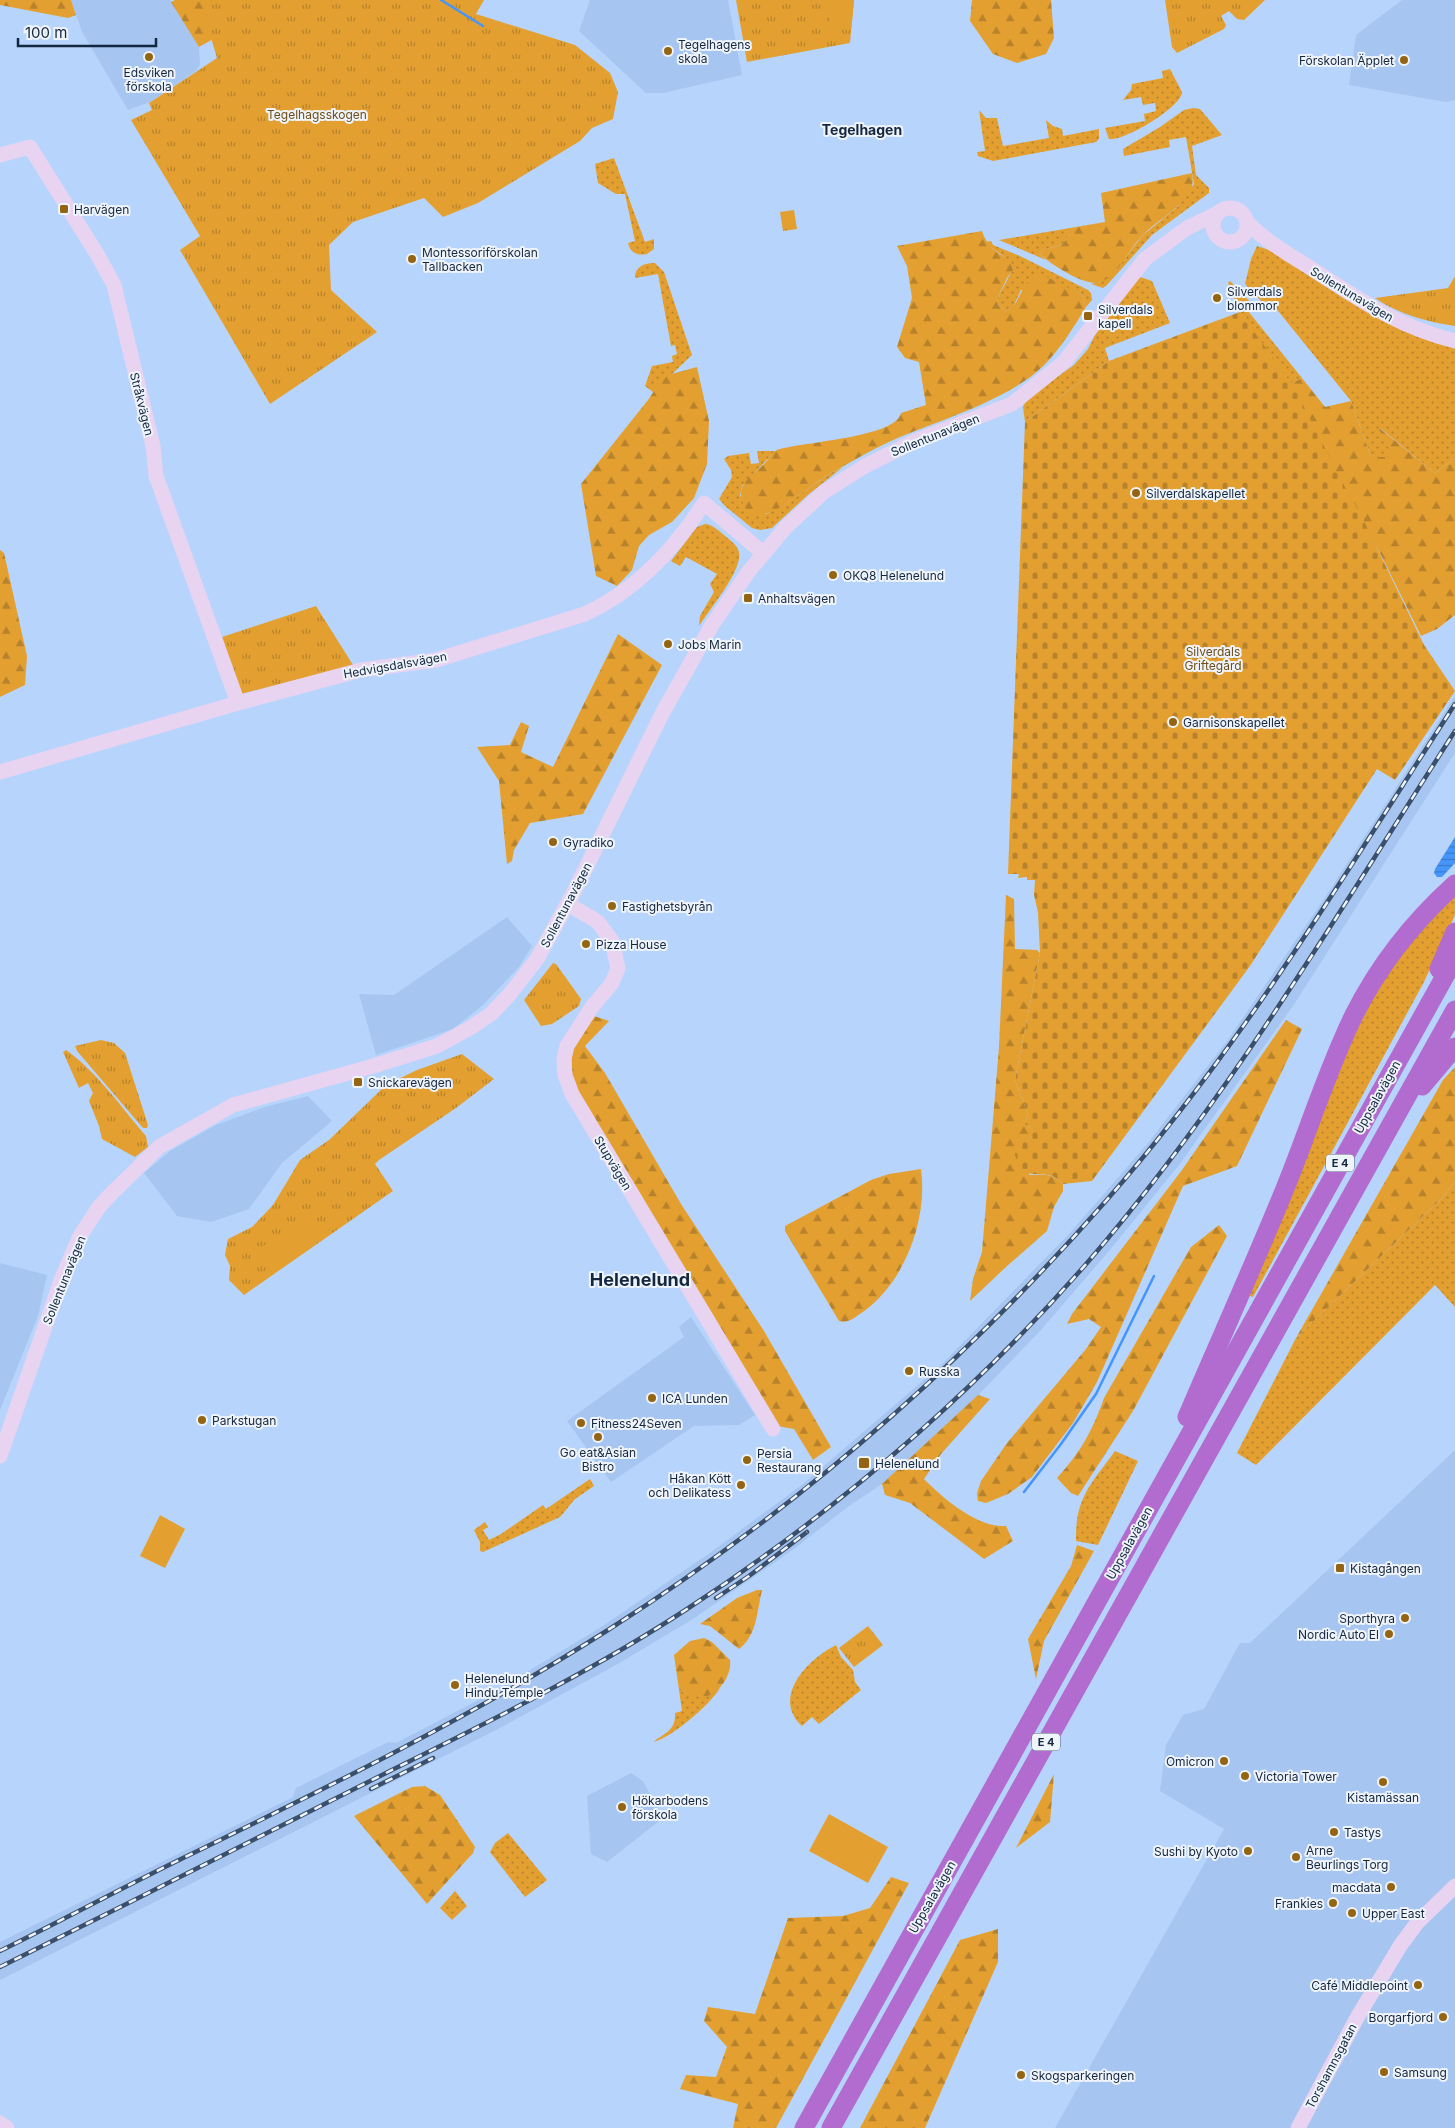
<svg xmlns="http://www.w3.org/2000/svg" width="1455" height="2128" font-family="Inter,sans-serif">
  <style>
    .built { fill: #a6c5f0 }
    .grass { fill: url(#grass-dots) }
    .forest { fill: url(#forest-firs) }
    .cemetery { fill: url(#cemetery-stones) }
    .park { fill: url(#park-tufts) }
    .garden { fill: #e3a031 }
    .water { fill: url(#water-rules) }
    .lines { fill: none; stroke-linecap: round; stroke-linejoin: round }
    .stream { stroke: #4595fa; stroke-width: 2.5 }
    .secondary { stroke: #e8d3f1; stroke-width: 15 }
    .highway { stroke: #b26bcf; stroke-width: 19 }
    .rail-casing { stroke: #3a4f6b; stroke-width: 4.5 }
    .rail { stroke: #eff4fa; stroke-width: 2.5; stroke-dasharray: 8; stroke-linecap: butt }
    .poi-dot { fill: #936512; stroke: #eff4fa; stroke-width: 2 }
    .labels { text-anchor: middle; dominant-baseline: central; stroke-width: 4; stroke-linejoin: round; paint-order: stroke }
    .shield { fill: #eff4fa; stroke: #566478; stroke-width: 1 }
    .shield-label { font-size: 11px; font-weight: bold; fill: #142740 }
    .poi-label { font-size: 12px; fill: #142740; stroke: #eff4fa; text-anchor: start }
    .park-label { font-size: 12px; fill: #6e4e1a; stroke: #eff4fa }
    .street-label { font-size: 12px; fill: #142740; stroke: #eff4fa }
    .neighbourhood-label { font-size: 14px; font-weight: bold; fill: #142740; stroke: #eff4fa }
    .district-label { font-size: 18px; font-weight: bold; fill: #142740; stroke: #eff4fa }
  </style>
  <defs>
    <pattern id="grass-dots" width="8" height="8" patternUnits="userSpaceOnUse" patternTransform="scale(1.25)"><rect width="8" height="8" fill="#e3a031"/><path d="M2 2h.1M6 6h.1" fill="none" stroke="#b7822b" stroke-width="1.8" stroke-linecap="round"/></pattern>
    <pattern id="forest-firs" width="22" height="20" patternUnits="userSpaceOnUse" patternTransform="scale(1.25)"><rect width="22" height="20" fill="#e3a031"/><path d="M5 1l3.5 6h-7zM16 11l3.5 6h-7z" fill="#b7822b"/></pattern>
    <pattern id="cemetery-stones" width="16" height="16" patternUnits="userSpaceOnUse" patternTransform="scale(1.25)"><rect width="16" height="16" fill="#e3a031"/><path d="M2 7V4a2 2 0 0 1 4 0v3zM10 15v-3a2 2 0 0 1 4 0v3z" fill="#b7822b"/></pattern>
    <pattern id="park-tufts" width="24" height="20" patternUnits="userSpaceOnUse" patternTransform="scale(1.25)"><rect width="24" height="20" fill="#e3a031"/><path d="M3 7l-1-3M5 7V3M7 7l1-3M15 17l-1-3M17 17v-4M19 17l1-3" fill="none" stroke="#b7822b"/></pattern>
    <pattern id="water-rules" width="6" height="5" patternUnits="userSpaceOnUse" patternTransform="scale(1.25)"><rect width="6" height="5" fill="#4595fa"/><path d="M0 2.5h6" fill="none" stroke="#387acc"/></pattern>
  </defs>
  <rect width="100%" height="100%" fill="#b7d5fc"/>
  <!-- built -->
  <g class="built">
    <path d="M71,0H170L199,47L200,65L196,71L150,102L128,110L82,32Z"/>
    <path d="M590,0H728L742,75L663,93H646L579,31Z"/>
    <path d="M1402,0H1455V100L1446,102L1349,85L1356,35Z"/>
    <path d="M1455,696V753L1293,1006L1179,1165L1110,1250L1040,1331L966,1408L882,1484L849,1506L794,1549L693,1619L616,1665L498,1729L0,1980V1942L293,1797L296,1788L388,1742L396,1743L492,1693L598,1629L707,1555L803,1484L941,1365L1069,1234L1148,1143L1227,1041L1328,893Z"/>
    <path d="M507,917L532,946L519,967L483,1005L453,1029L376,1055L359,994L394,995Z"/>
    <path d="M308,1096L332,1121L282,1163L249,1209L211,1222L177,1216L144,1173L170,1151L216,1125L265,1107Z"/>
    <path d="M0,1263L47,1275L38,1316L0,1410Z"/>
    <path d="M691,1317L755,1415L739,1425L694,1426L611,1482L567,1421L684,1337L679,1327Z"/>
    <path d="M1455,1450V2128H1055L1224,1829L1160,1791L1166,1745L1183,1715L1204,1709L1240,1643H1250Z"/>
    <path d="M631,1773L643,1781L663,1818L607,1862L591,1854L587,1796Z"/>
  </g>
  <!-- grass -->
  <g class="grass">
    <path d="M1170,69L1182,92C1182,107 1123,142 1109,139L1105,128L1145,121L1144,114L1156,111L1155,103L1143,105L1141,97L1123,100L1131,90L1132,84L1163,78L1162,71Z"/>
    <path d="M1193,108L1200,109L1222,135L1192,146L1196,175L1209,188V193L1152,235L1107,285L1103,288L1091,284L1101,282L1116,270L1142,236L1177,207L1194,184L1186,137L1169,140L1170,147L1124,156L1123,149L1160,127L1184,110Z"/>
    <path d="M979,110L986,118H997L1003,146L1049,138L1046,120L1053,126L1062,129L1063,136L1099,129V139L1096,142L993,161L978,156L977,152L985,151Z"/>
    <path d="M614,158L645,242L654,239V249L647,254C638,256 630,253 628,243L635,241L625,194H616L598,183L595,164Z"/>
    <path d="M1070,228V234L1062,245L1042,250L1040,254L1046,260L999,240Z"/>
    <path d="M991,241L993,245L1020,256L1088,290L1091,293L1092,300L1086,307L1082,295L1071,290H1021L1013,307L1006,311L999,306L997,299L1013,269C1009,257 995,252 985,242Z"/>
    <path d="M1257,246L1275,252L1455,346V458L1435,473L1380,428L1394,457H1371L1351,401L1270,301L1265,305L1245,284L1251,259Z"/>
    <path d="M655,263L664,272L692,355L653,392L645,386L652,366L673,362L672,356L677,354L675,345L671,346L658,274L635,278C635,266 645,263 655,263Z"/>
    <path d="M1140,277L1152,281L1170,323L1105,348L1109,361L1025,422L1023,407L1027,398L1074,365L1088,349L1095,335L1133,283Z"/>
    <path d="M1230,281L1254,306L1248,311L1302,378L1288,385L1240,312L1228,283Z"/>
    <path d="M757,451H775L742,486L740,496L766,514L789,502L829,474L843,467L809,494L772,528L760,530L752,528L725,506L719,499L732,477L731,470L724,459L728,456L749,453L751,464L759,463Z"/>
    <path d="M705,524C712,524 719,531 724,535C730,540 737,545 739,552C743,570 709,610 699,626L700,616L714,592L710,584L717,574L686,557L680,566L671,561L697,527Z"/>
    <path d="M1455,894V915L1424,982L1253,1297L1247,1295L1340,1065L1373,997L1401,953Z"/>
    <path d="M1455,1182V1307L1435,1285L1256,1465L1237,1453L1296,1338L1442,1198Z"/>
    <path d="M1115,1451L1138,1461L1098,1545L1076,1541C1075,1498 1091,1484 1115,1451Z"/>
    <path d="M590,1479L594,1486L575,1499L560,1517L483,1552L480,1551V1542L474,1530L485,1522L488,1527L483,1530L489,1540L501,1534L543,1505L546,1509Z"/>
    <path d="M836,1645L841,1657L853,1670L855,1682L861,1690L819,1724L812,1717L802,1726C771,1697 808,1659 836,1645Z"/>
    <path d="M720,1688C710,1705 670,1739 653,1742C665,1733 676,1730 675,1713L682,1711L679,1690C692,1698 708,1698 720,1688Z"/>
    <path d="M508,1833L547,1880L525,1897L490,1852L495,1843Z"/>
    <path d="M455,1891L467,1906L452,1920L440,1908Z"/>
  </g>
  <!-- forest -->
  <g class="forest">
    <path d="M0,0H71L76,15L68,18L0,5Z"/>
    <path d="M175,0H288L271,7L199,47L171,2Z"/>
    <path d="M972,0H1051L1054,38L1046,54L1017,63L993,54L970,21Z"/>
    <path d="M1192,173C1194,184 1192,190 1185,198C1173,213 1155,222 1142,236C1128,250 1119,274 1101,282C1087,288 1050,264 1040,254L1042,250L1062,245L1070,234V228L1105,222L1101,193Z"/>
    <path d="M982,231C987,247 997,253 1011,261L1013,270L1007,278L997,299L999,306L1006,311C1022,304 1019,283 1038,274L1047,277L1082,295L1086,307C1070,333 1054,360 1029,378C988,407 937,421 891,441C871,450 851,462 831,473C811,484 772,522 749,514C731,488 746,481 764,464C768,460 772,452 777,450C799,442 896,438 901,413L926,405L919,362L905,358L897,347L912,298L907,266L897,246Z"/>
    <path d="M697,367L709,421L707,464L694,498L672,522L649,535L639,546L632,570L617,586L596,576L581,484L648,400L664,376Z"/>
    <path d="M1302,378L1325,407L1351,401L1371,457H1393L1378,427L1435,473L1455,458V615L1437,629L1421,636L1382,557L1288,385Z"/>
    <path d="M0,550L4,553L27,656L25,685L0,697Z"/>
    <path d="M618,634L662,665L583,814L530,823L514,850L512,861L507,864L499,781L477,747L510,745L521,722L529,726L521,752L553,767Z"/>
    <path d="M1006,895L1014,899L1015,949L1037,950L1040,953L1015,1080L1028,1114L1025,1124L1032,1129V1137L1027,1141L1029,1175C1043,1175 1053,1173 1063,1184V1191L1054,1207L1047,1231L1007,1266L970,1301L973,1279L982,1252L999,1047Z"/>
    <path d="M594,1016L609,1021L585,1046L605,1073L681,1204L764,1331L831,1447L813,1460L794,1429L777,1426L573,1091L571,1073L572,1048Z"/>
    <path d="M1286,1020L1302,1029L1237,1166L1183,1186L1097,1382L1073,1423L1032,1477L1008,1494L986,1503L978,1501L977,1493L981,1481L1007,1443L1086,1349L1101,1327L1089,1319L1067,1324L1072,1314L1182,1170Z"/>
    <path d="M1455,1067V1182L1442,1198L1296,1338L1443,1080Z"/>
    <path d="M921,1169C928,1219 905,1282 863,1312C855,1317 848,1324 839,1321L785,1231V1226L871,1180L889,1174Z"/>
    <path d="M1219,1225L1227,1236L1133,1411L1078,1496L1071,1493L1057,1478C1080,1453 1093,1430 1104,1398L1191,1247Z"/>
    <path d="M978,1395L990,1399L941,1454L924,1479C943,1498 977,1528 1006,1526L1013,1541L984,1559L910,1503L885,1495L882,1484Z"/>
    <path d="M1077,1545L1094,1551L1044,1641L1036,1679L1028,1639L1071,1566Z"/>
    <path d="M757,1590H762C757,1611 757,1636 739,1649L710,1626L700,1624L737,1598Z"/>
    <path d="M704,1638L712,1642L730,1660C731,1668 729,1672 726,1679C714,1700 698,1701 679,1690L674,1655L690,1641Z"/>
    <path d="M1054,1774L1050,1822L1016,1848Z"/>
    <path d="M425,1786L440,1795L475,1847L473,1853L427,1904L354,1816L412,1787Z"/>
    <path d="M891,1877L909,1883L776,2128H733L738,2104L680,2089L686,2075L716,2077L727,2047L704,2021L708,2007L755,2014L788,1918L843,1916L870,1908Z"/>
    <path d="M998,1929V1962L925,2128H860L960,1940Z"/>
  </g>
  <!-- cemetery -->
  <path class="cemetery" d="M1240,312L1294,387L1341,480L1362,517L1424,645L1455,691L1395,780L1377,769L1250,966L1092,1181L1063,1184C1049,1168 1036,1179 1019,1170L1015,1155L1017,1142L1027,1141L1032,1137V1129L1025,1124L1028,1114L1015,1080L1040,953L1038,912L1034,895L1035,880H1027V877L1018,878L1019,874H1008L1025,422L1109,361Z"/>
  <!-- park -->
  <g class="park">
    <path d="M209,0H484L476,14L575,45L610,73L618,92L613,119L592,128L580,141L478,203L443,217L424,198L353,222L329,245L331,290L377,332L270,404L180,250L200,236L131,120L152,110L149,103L217,58L208,28Z"/>
    <path d="M736,0H854L850,43L747,62Z"/>
    <path d="M1165,0H1265L1244,20L1237,19L1229,11L1221,16L1226,25L1224,29L1177,53L1172,47Z"/>
    <path d="M794,210L797,229L783,231L780,212Z"/>
    <path d="M1455,276V326C1427,322 1398,314 1375,298L1448,288Z"/>
    <path d="M316,606L353,665L241,694L222,637Z"/>
    <path d="M553,963L556,964L581,999L579,1006L552,1024L541,1026L524,1000Z"/>
    <path d="M101,1040L114,1043L125,1053L148,1125L147,1128H143L77,1051L75,1046Z"/>
    <path d="M66,1050C97,1072 121,1107 146,1136L148,1147L135,1157L102,1139L99,1126L89,1101L93,1093L88,1083L79,1088L63,1052Z"/>
    <path d="M462,1054L494,1079L456,1108L379,1160L375,1164L393,1191L244,1295L229,1280L230,1266L225,1255L228,1239L252,1227L273,1205L300,1160L329,1140L386,1085L417,1070Z"/>
    <path d="M868,1626L883,1645L854,1667L839,1648Z"/>
  </g>
  <!-- garden -->
  <g class="garden">
    <path d="M832,0H854L851,30L829,28Z"/>
    <path d="M306,1217L321,1239L275,1270L260,1248Z"/>
    <path d="M160,1515L185,1529L165,1568L140,1556Z"/>
    <path d="M829,1814L888,1847L868,1883L809,1851Z"/>
  </g>
  <!-- water -->
  <path class="water" d="M1455,837V863L1442,877H1437L1434,873L1435,869Z"/>
  <g class="lines">
    <!-- stream -->
    <g class="stream">
      <path d="M441,0L483,26"/>
      <path d="M1024,1492L1061,1444L1096,1394L1154,1276"/>
    </g>
    <!-- secondary -->
    <g class="secondary">
      <path d="M0,155L30,147L97,254L114,285L153,446L156,476L238,703"/>
      <circle cx="1230" cy="225" r="17"/>
      <path d="M1247,222C1265,241 1290,255 1312,269C1360,300 1398,327 1455,341"/>
      <path d="M0,772L238,703L361,670L436,660L585,614C635,591 674,550 704,503L763,553"/>
      <path d="M568,904L598,922L612,941L618,968L612,983L592,1007L567,1046L564,1059L565,1075L572,1094L773,1429"/>
      <path d="M0,1456L62,1278L80,1236L99,1207L111,1194L159,1147L233,1105L370,1067L437,1046L470,1028L491,1014L510,994L537,959L574,892L663,712L712,625L749,571L786,527L824,492L865,466L915,441L1012,404L1064,362L1145,259L1187,228L1216,214"/>
      <path d="M0,2123L7,2128"/>
      <path d="M1298,2128L1358,2016L1400,1946L1417,1923L1455,1886"/>
    </g>
    <!-- highway -->
    <g class="highway">
      <path d="M1439,969L1455,932"/>
      <path d="M1422,1086L1455,1047"/>
      <path d="M1187,1417C1219,1342 1253,1267 1284,1191C1308,1133 1326,1072 1354,1015C1379,965 1414,921 1455,884"/>
      <path d="M804,2128L1455,958"/>
      <path d="M831,2128L1455,1010"/>
    </g>
    <!-- rail casing -->
    <g class="rail-casing">
      <g id="rail">
        <path d="M716,1598L749,1576L807,1532"/>
        <path d="M371,1789L433,1758"/>
        <path d="M0,1951C59,1922 116,1891 175,1862C322,1790 470,1718 608,1630C793,1512 960,1367 1105,1202C1240,1049 1345,874 1455,704"/>
        <path d="M0,1967C129,1903 257,1838 386,1773C488,1722 591,1672 687,1609C834,1513 971,1396 1087,1263C1228,1100 1338,913 1455,731"/>
      </g>
    </g>
    <!-- rail -->
    <use href="#rail" class="rail"/>
  </g>
  <!-- markers -->
  <g class="poi-dot">
    <circle cx="668" cy="51" r="5"/>
    <circle cx="149" cy="57" r="5"/>
    <circle cx="1404" cy="60" r="5"/>
    <rect x="59" y="204" width="10" height="10" rx="2.5"/>
    <circle cx="412" cy="259" r="5"/>
    <circle cx="1217" cy="298" r="5"/>
    <rect x="1083" y="311" width="10" height="10" rx="2.5"/>
    <circle cx="1136" cy="493" r="5"/>
    <circle cx="833" cy="575" r="5"/>
    <rect x="743" y="593" width="10" height="10" rx="2.5"/>
    <circle cx="668" cy="644" r="5"/>
    <circle cx="1173" cy="722" r="5"/>
    <circle cx="553" cy="842" r="5"/>
    <circle cx="612" cy="906" r="5"/>
    <circle cx="586" cy="944" r="5"/>
    <rect x="353" y="1077" width="10" height="10" rx="2.5"/>
    <circle cx="909" cy="1371" r="5"/>
    <circle cx="652" cy="1398" r="5"/>
    <circle cx="202" cy="1420" r="5"/>
    <circle cx="581" cy="1423" r="5"/>
    <circle cx="598" cy="1437" r="5"/>
    <circle cx="747" cy="1460" r="5"/>
    <rect x="858" y="1457" width="12" height="12" rx="2.5"/>
    <circle cx="741" cy="1485" r="5"/>
    <rect x="1335" y="1563" width="10" height="10" rx="2.5"/>
    <circle cx="1405" cy="1618" r="5"/>
    <circle cx="1389" cy="1634" r="5"/>
    <circle cx="455" cy="1685" r="5"/>
    <circle cx="1224" cy="1761" r="5"/>
    <circle cx="1245" cy="1776" r="5"/>
    <circle cx="1383" cy="1782" r="5"/>
    <circle cx="622" cy="1807" r="5"/>
    <circle cx="1334" cy="1832" r="5"/>
    <circle cx="1248" cy="1851" r="5"/>
    <circle cx="1296" cy="1857" r="5"/>
    <circle cx="1391" cy="1887" r="5"/>
    <circle cx="1333" cy="1903" r="5"/>
    <circle cx="1352" cy="1913" r="5"/>
    <circle cx="1418" cy="1985" r="5"/>
    <circle cx="1443" cy="2017" r="5"/>
    <circle cx="1384" cy="2072" r="5"/>
    <circle cx="1021" cy="2075" r="5"/>
  </g>
  <g class="labels">
    <!-- shield labels -->
    <g class="shield">
      <rect x="1326" y="1154.5" width="28" height="17" rx="4"/>
      <rect x="1032" y="1733.5" width="28" height="17" rx="4"/>
    </g>
    <g class="shield-label">
      <text x="1340" y="1163">E 4</text>
      <text x="1046" y="1742">E 4</text>
    </g>
    <!-- poi labels -->
    <g class="poi-label">
      <text x="678" y="44">Tegelhagens<tspan x="678" dy="14">skola</tspan></text>
      <text x="1394" y="60" text-anchor="end">Förskolan Äpplet</text>
      <text x="149" y="72" text-anchor="middle">Edsviken<tspan x="149" dy="14">förskola</tspan></text>
      <text x="74" y="209">Harvägen</text>
      <text x="422" y="252">Montessoriförskolan<tspan x="422" dy="14">Tallbacken</tspan></text>
      <text x="1227" y="291">Silverdals<tspan x="1227" dy="14">blommor</tspan></text>
      <text x="1098" y="309">Silverdals<tspan x="1098" dy="14">kapell</tspan></text>
      <text x="1146" y="493">Silverdalskapellet</text>
      <text x="843" y="575">OKQ8 Helenelund</text>
      <text x="758" y="598">Anhaltsvägen</text>
      <text x="678" y="644">Jobs Marin</text>
      <text x="1183" y="722">Garnisonskapellet</text>
      <text x="563" y="842">Gyradiko</text>
      <text x="622" y="906">Fastighetsbyrån</text>
      <text x="596" y="944">Pizza House</text>
      <text x="368" y="1082">Snickarevägen</text>
      <text x="919" y="1371">Russka</text>
      <text x="662" y="1398">ICA Lunden</text>
      <text x="212" y="1420">Parkstugan</text>
      <text x="591" y="1423">Fitness24Seven</text>
      <text x="598" y="1452" text-anchor="middle">Go eat&amp;Asian<tspan x="598" dy="14">Bistro</tspan></text>
      <text x="757" y="1453">Persia<tspan x="757" dy="14">Restaurang</tspan></text>
      <text x="875" y="1463">Helenelund</text>
      <text x="731" y="1478" text-anchor="end">Håkan Kött<tspan x="731" dy="14">och Delikatess</tspan></text>
      <text x="1350" y="1568">Kistagången</text>
      <text x="1395" y="1618" text-anchor="end">Sporthyra</text>
      <text x="1379" y="1634" text-anchor="end">Nordic Auto El</text>
      <text x="465" y="1678">Helenelund<tspan x="465" dy="14">Hindu Temple</tspan></text>
      <text x="1214" y="1761" text-anchor="end">Omicron</text>
      <text x="1255" y="1776">Victoria Tower</text>
      <text x="1383" y="1797" text-anchor="middle">Kistamässan</text>
      <text x="632" y="1800">Hökarbodens<tspan x="632" dy="14">förskola</tspan></text>
      <text x="1344" y="1832">Tastys</text>
      <text x="1306" y="1850">Arne<tspan x="1306" dy="14">Beurlings Torg</tspan></text>
      <text x="1238" y="1851" text-anchor="end">Sushi by Kyoto</text>
      <text x="1381" y="1887" text-anchor="end">macdata</text>
      <text x="1323" y="1903" text-anchor="end">Frankies</text>
      <text x="1362" y="1913">Upper East</text>
      <text x="1408" y="1985" text-anchor="end">Café Middlepoint</text>
      <text x="1433" y="2017" text-anchor="end">Borgarfjord</text>
      <text x="1394" y="2072">Samsung</text>
      <text x="1031" y="2075">Skogsparkeringen</text>
    </g>
    <!-- park labels -->
    <g class="park-label">
      <text x="317" y="114">Tegelhagsskogen</text>
      <text x="1213" y="651">Silverdals<tspan x="1213" dy="14">Griftegård</tspan></text>
    </g>
    <!-- street labels -->
    <g class="street-label">
      <text transform="translate(1352 294) rotate(31)">Sollentunavägen</text>
      <text transform="translate(142 404) rotate(76)">Stråkvägen</text>
      <text transform="translate(935 435) rotate(-22)">Sollentunavägen</text>
      <text transform="translate(395 665) rotate(-10)">Hedvigsdalsvägen</text>
      <text transform="translate(566 905) rotate(-62)">Sollentunavägen</text>
      <text transform="translate(1377 1097) rotate(-61)">Uppsalavägen</text>
      <text transform="translate(613 1163) rotate(59)">Stupvägen</text>
      <text transform="translate(64 1280) rotate(-68)">Sollentunavägen</text>
      <text transform="translate(1129 1543) rotate(-61)">Uppsalavägen</text>
      <text transform="translate(932 1897) rotate(-60)">Uppsalavägen</text>
      <text transform="translate(1331 2066) rotate(-62)">Torshamnsgatan</text>
    </g>
    <!-- neighbourhood labels -->
    <g class="neighbourhood-label">
      <text x="862" y="129">Tegelhagen</text>
    </g>
    <!-- district labels -->
    <g class="district-label">
      <text x="640" y="1279">Helenelund</text>
    </g>
  </g>
  <!-- scale -->
  <path d="M18 38v8h138v-8" fill="none" stroke="#142740" stroke-width="2.5"/>
  <text x="25" y="38" font-size="15" fill="#142740" stroke="#eff4fa" stroke-width="4" paint-order="stroke">100 m</text>
</svg>
